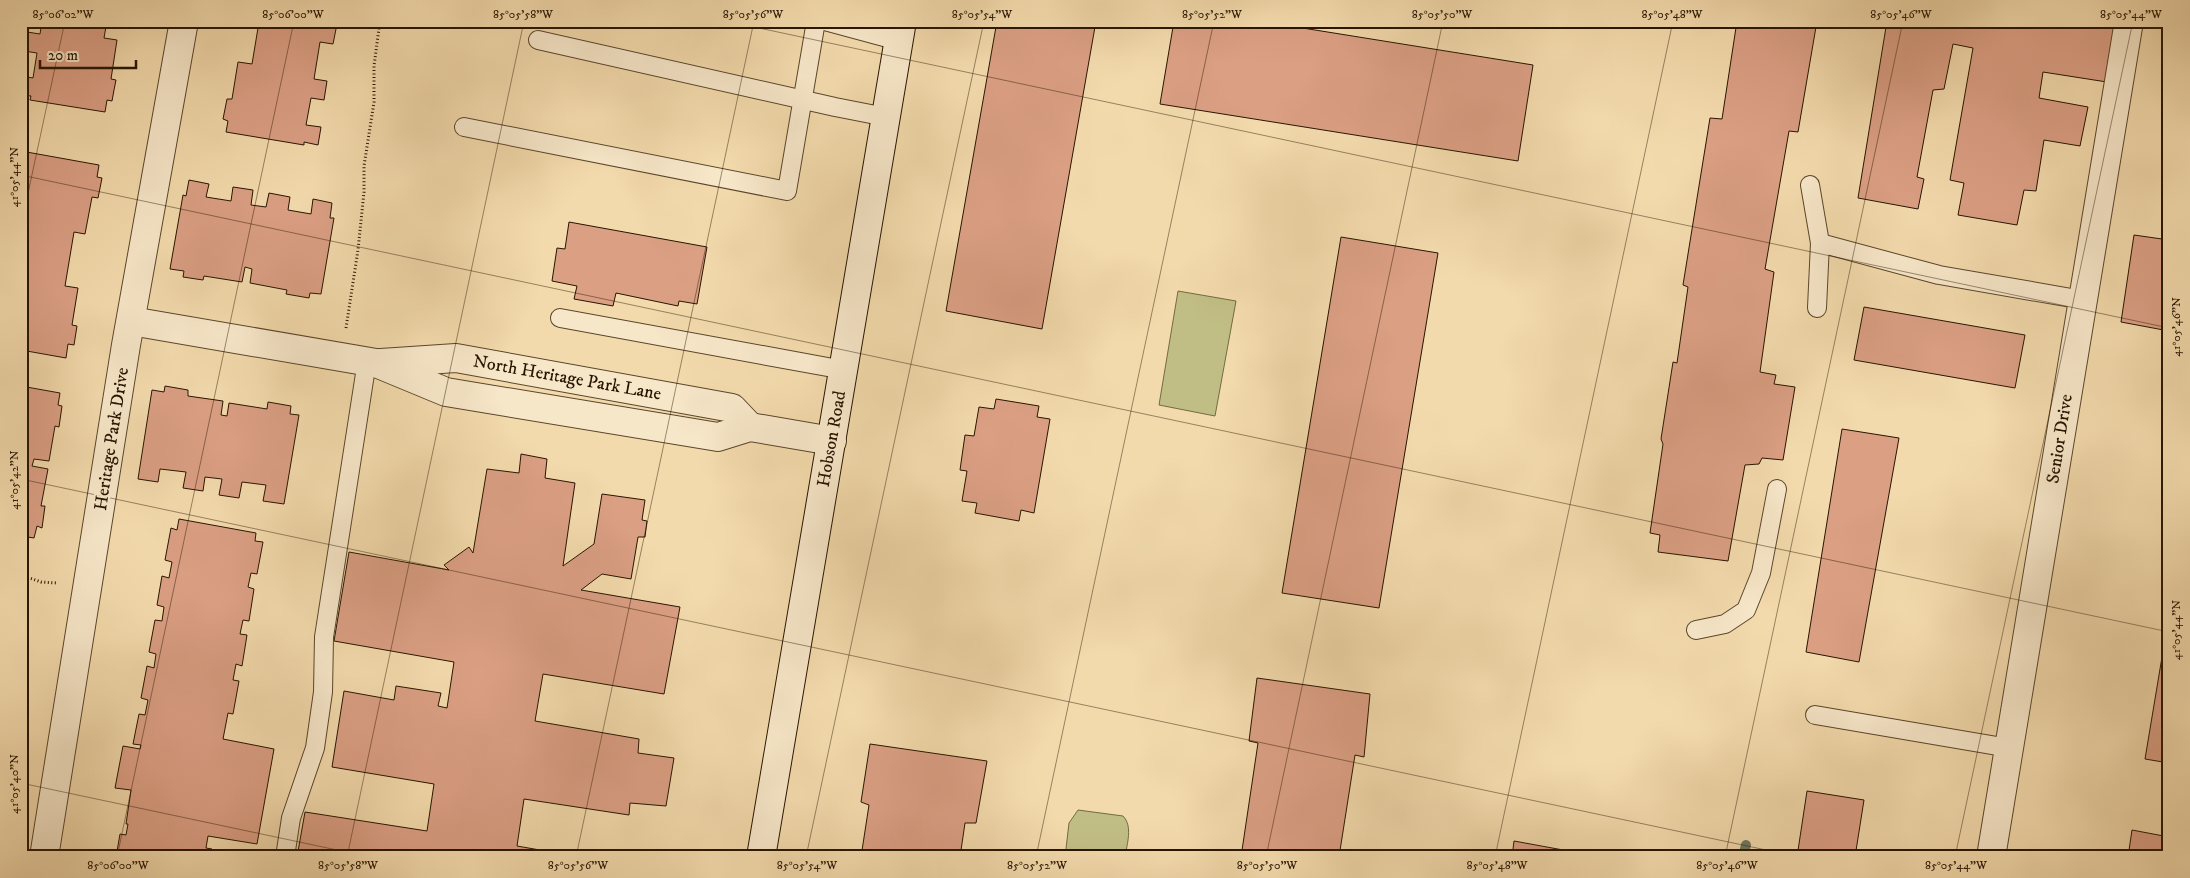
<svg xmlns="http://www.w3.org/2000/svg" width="2190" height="878" font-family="'IM FELL DW Pica',serif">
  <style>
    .green { fill: #c1be85; stroke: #746a42 }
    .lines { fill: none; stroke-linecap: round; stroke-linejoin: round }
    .stream { stroke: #6d7964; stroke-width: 10 }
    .building { fill: #db9f84; stroke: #271500 }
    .lane-casing { stroke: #5a462b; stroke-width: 20 }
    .street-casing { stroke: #5a462b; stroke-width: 30 }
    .secondary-casing { stroke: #271500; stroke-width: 30 }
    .path { stroke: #271500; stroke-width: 3; stroke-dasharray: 1 2.5; stroke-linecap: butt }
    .lane { stroke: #f7e7c9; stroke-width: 18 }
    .street { stroke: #f7e7c9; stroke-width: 28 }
    .secondary { stroke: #f7e7c9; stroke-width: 28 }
    .ticks { fill: none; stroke: #271500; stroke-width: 1; stroke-opacity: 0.45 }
    .labels { text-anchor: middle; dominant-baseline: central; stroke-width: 4.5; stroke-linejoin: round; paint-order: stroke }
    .street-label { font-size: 18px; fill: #271500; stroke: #f7e7c9 }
    .neatline { fill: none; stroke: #271500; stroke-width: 2 }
    .ticks-label { font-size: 12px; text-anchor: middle; fill: #271500 }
  </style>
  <rect width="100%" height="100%" fill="#f3daac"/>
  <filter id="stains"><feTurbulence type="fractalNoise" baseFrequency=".004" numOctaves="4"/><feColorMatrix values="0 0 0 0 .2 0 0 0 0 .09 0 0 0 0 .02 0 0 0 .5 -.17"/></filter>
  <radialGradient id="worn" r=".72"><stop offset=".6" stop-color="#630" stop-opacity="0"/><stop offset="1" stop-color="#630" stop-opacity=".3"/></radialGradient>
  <!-- green -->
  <g class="green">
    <path d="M1178,291L1236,301L1215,416L1159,405Z"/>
    <path d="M1078,810L1123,816C1133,826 1127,844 1125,857H1065L1069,823Z"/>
  </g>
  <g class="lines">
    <!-- stream -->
    <path class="stream" d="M1743,857L1746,845"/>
  </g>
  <!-- building -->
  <g class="building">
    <path d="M42,21H107L104,38L117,40L111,79L116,80L114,90L112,101L107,100L105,112L30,100L31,96L21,95V76L33,78L37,53L24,51L27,32L40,34Z"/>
    <path d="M255,21H324L337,24L333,44L320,42L314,79L327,81L324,100L311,98L306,125L321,127L318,145L304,142V145L226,132L228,121L223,119L227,99H232L238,62L252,64L259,22Z"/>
    <path d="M997,21H1096L1042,329L946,311Z"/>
    <path d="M1174,21H1259L1533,65L1518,161L1160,104Z"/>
    <path d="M1737,21H1817L1798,132L1789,131L1765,269L1774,272L1760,372L1776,375L1774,384L1795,387L1783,460L1762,458L1759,464L1745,465L1728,561L1658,552L1660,535L1650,533L1663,444L1661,439L1673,362L1677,363L1688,287L1683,285L1710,118L1722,119Z"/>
    <path d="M1887,21H2117L2107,82L2043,72L2039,98L2088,107L2080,146L2044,140L2036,191L2024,190L2017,225L1958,215L1964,183L1950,180L1973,48L1953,44L1944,89L1933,90L1917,177L1924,179L1918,209L1858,198Z"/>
    <path d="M21,151L99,165L97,177L102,178L98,198L92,197L85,234L74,232L65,286L78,288L72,325L77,326L74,345L68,344L66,358L21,350Z"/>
    <path d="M189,180L209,184L206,197L231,201L233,187L253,190L251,205L266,207L269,193L290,197L288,210L311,214L313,199L332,203L330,218H334L321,294L310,293L309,298L286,294L287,290L250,283L252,269L245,267L242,282L204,276L203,280L183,277L184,271L170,269L183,195L186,196Z"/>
    <path d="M569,222L707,247L697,304L679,301L678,306L616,293L613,306L574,299L577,286L552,281L557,248L565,249Z"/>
    <path d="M2134,235L2169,240V331L2121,322Z"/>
    <path d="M1341,237L1438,253L1379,608L1282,593Z"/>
    <path d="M1864,307L2025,335L2015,388L1854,360Z"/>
    <path d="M21,386L60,393L58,405L62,406L59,427L55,426L49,461L34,459L32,466L48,469L41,506H45L42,528L37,526L34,538L21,536Z"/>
    <path d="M165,386L188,390V396L223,401L221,415L227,416L229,403L267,409L268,402L291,406L290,414L299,415L284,504L263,501L266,485L242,482L239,498L219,495L222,479L205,477L203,491L183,488L186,472L160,469L158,482L138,479L152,390L164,392Z"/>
    <path d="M996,399L1039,406L1037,417L1050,419L1034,513L1021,510L1019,521L975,513L977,503L962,501L967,471L960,470L965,435L974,436L979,407L994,409Z"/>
    <path d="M1842,429L1899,438L1859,662L1806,652Z"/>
    <path d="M521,454L547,459L545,478L575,483L563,566L594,544L602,494L645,500L642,520L647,521L645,537H638L631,579L602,574L581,590L680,607L664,694L543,674L535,721L639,739L638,753L674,758L666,806L630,803L629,815L524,799L517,846L580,857H297L305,812L427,831L434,784L332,767L344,691L394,700L396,686L441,693L438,706L447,708L454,662L334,641L349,552L449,570L444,565L469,547L473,553L487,469L519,473Z"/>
    <path d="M179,519L256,533L255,541L263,542L257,574L251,573L248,587L254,589L249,621L243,620L240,634L247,635L242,666L236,664L233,680L239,681L233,714L228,713L223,739L274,749L257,844L208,836L206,848L212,849L210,857H116L120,834L126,835L128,824H126L131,790L115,788L123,746L140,749L141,745L133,744L139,714L145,715L148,700L141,698L147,666L154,668L156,654L149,652L155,620L162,621L164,607L157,605L162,576L169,578L172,562L165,560L171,528L177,530Z"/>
    <path d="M2169,615V763L2145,759Z"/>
    <path d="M1257,678L1370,694L1364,757L1355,755L1339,857H1241L1258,743L1249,741Z"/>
    <path d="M870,744L987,761L976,823H965L960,857H861L869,805L861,802Z"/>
    <path d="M1807,791L1864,800L1855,857H1797Z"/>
    <path d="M2132,830L2169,837V857H2128Z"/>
    <path d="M1514,841L1574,852L1573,857H1512Z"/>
  </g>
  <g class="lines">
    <!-- lane casing -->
    <g class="lane-casing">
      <g id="lane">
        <path d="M825,21L899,41"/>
        <path d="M538,40L835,107L886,117"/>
        <path d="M464,127L787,191L816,21"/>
        <path d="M1810,185L1820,243L1939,275L2083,300"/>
        <path d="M1817,308L1820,243"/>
        <path d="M560,318L844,370"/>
        <path d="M1696,630L1725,624L1746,610L1761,573L1777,489"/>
        <path d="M1815,715L2009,748"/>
        <path d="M285,857L291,818L315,748L323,692L324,637L367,361"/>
      </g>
    </g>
    <!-- street casing -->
    <g class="street-casing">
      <g id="street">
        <path d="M131,321L376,363L446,392L718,437L750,427L832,441"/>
        <path d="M381,363L456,358L732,408L750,427"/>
        <path d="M44,857L126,345L184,21"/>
        <path d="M1991,857L2129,21"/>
      </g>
    </g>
    <!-- secondary casing -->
    <g class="secondary-casing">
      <path id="secondary" d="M761,857L902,21"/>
    </g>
    <!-- path -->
    <g class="path">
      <path d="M346,328L358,250L364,192V166L374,102V66L380,21"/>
      <path d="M21,575L41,582L57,583"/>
    </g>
    <!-- lane -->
    <use href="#lane" class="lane"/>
    <!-- street -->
    <use href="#street" class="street"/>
    <!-- secondary -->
    <use href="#secondary" class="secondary"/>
  </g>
  <!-- ticks -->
  <path class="ticks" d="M726,21L2169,328M2155,21L2169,24M21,175L2169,632M21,226L65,21M21,479L1799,857M21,783L370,857M117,857L294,21M347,857L524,21M576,857L754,21M806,857L984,21M1036,857L1214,21M1266,857L1443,21M1495,857L1673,21M1725,857L1903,21M1955,857L2133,21"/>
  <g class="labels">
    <!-- street labels -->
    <g class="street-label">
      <text transform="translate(567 378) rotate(10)">North Heritage Park Lane</text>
      <text transform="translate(112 439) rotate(-81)">Heritage Park Drive</text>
      <text transform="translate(832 439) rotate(-80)">Hobson Road</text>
      <text transform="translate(2060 439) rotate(-81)">Senior Drive</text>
    </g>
  </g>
  <!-- margin -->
  <rect width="2190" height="878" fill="none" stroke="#f3daac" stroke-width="55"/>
  <!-- scale -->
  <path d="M40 60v8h96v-8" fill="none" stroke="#271500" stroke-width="2.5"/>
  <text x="48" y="60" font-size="15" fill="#271500" stroke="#f7e7c9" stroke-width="4" paint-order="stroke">20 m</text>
  <rect x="28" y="28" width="2134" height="822" class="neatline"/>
  <g class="ticks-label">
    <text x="63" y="18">85°06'02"W</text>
    <text x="293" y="18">85°06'00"W</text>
    <text x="523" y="18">85°05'58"W</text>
    <text x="753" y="18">85°05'56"W</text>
    <text x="982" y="18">85°05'54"W</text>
    <text x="1212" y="18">85°05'52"W</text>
    <text x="1442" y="18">85°05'50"W</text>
    <text x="1672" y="18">85°05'48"W</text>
    <text x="1901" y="18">85°05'46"W</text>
    <text x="2131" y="18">85°05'44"W</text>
    <text transform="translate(14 177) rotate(-90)" y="4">41°05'44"N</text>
    <text transform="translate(2176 327) rotate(-90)" y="4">41°05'46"N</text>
    <text transform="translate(14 480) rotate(-90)" y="4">41°05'42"N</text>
    <text transform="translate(2176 630) rotate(-90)" y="4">41°05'44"N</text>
    <text transform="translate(14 784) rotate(-90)" y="4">41°05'40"N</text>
    <text x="118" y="869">85°06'00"W</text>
    <text x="348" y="869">85°05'58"W</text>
    <text x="578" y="869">85°05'56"W</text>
    <text x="807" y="869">85°05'54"W</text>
    <text x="1037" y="869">85°05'52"W</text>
    <text x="1267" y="869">85°05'50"W</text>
    <text x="1497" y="869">85°05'48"W</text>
    <text x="1727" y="869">85°05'46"W</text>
    <text x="1956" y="869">85°05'44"W</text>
  </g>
  <rect width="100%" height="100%" filter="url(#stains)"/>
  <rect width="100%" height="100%" fill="url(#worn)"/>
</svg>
